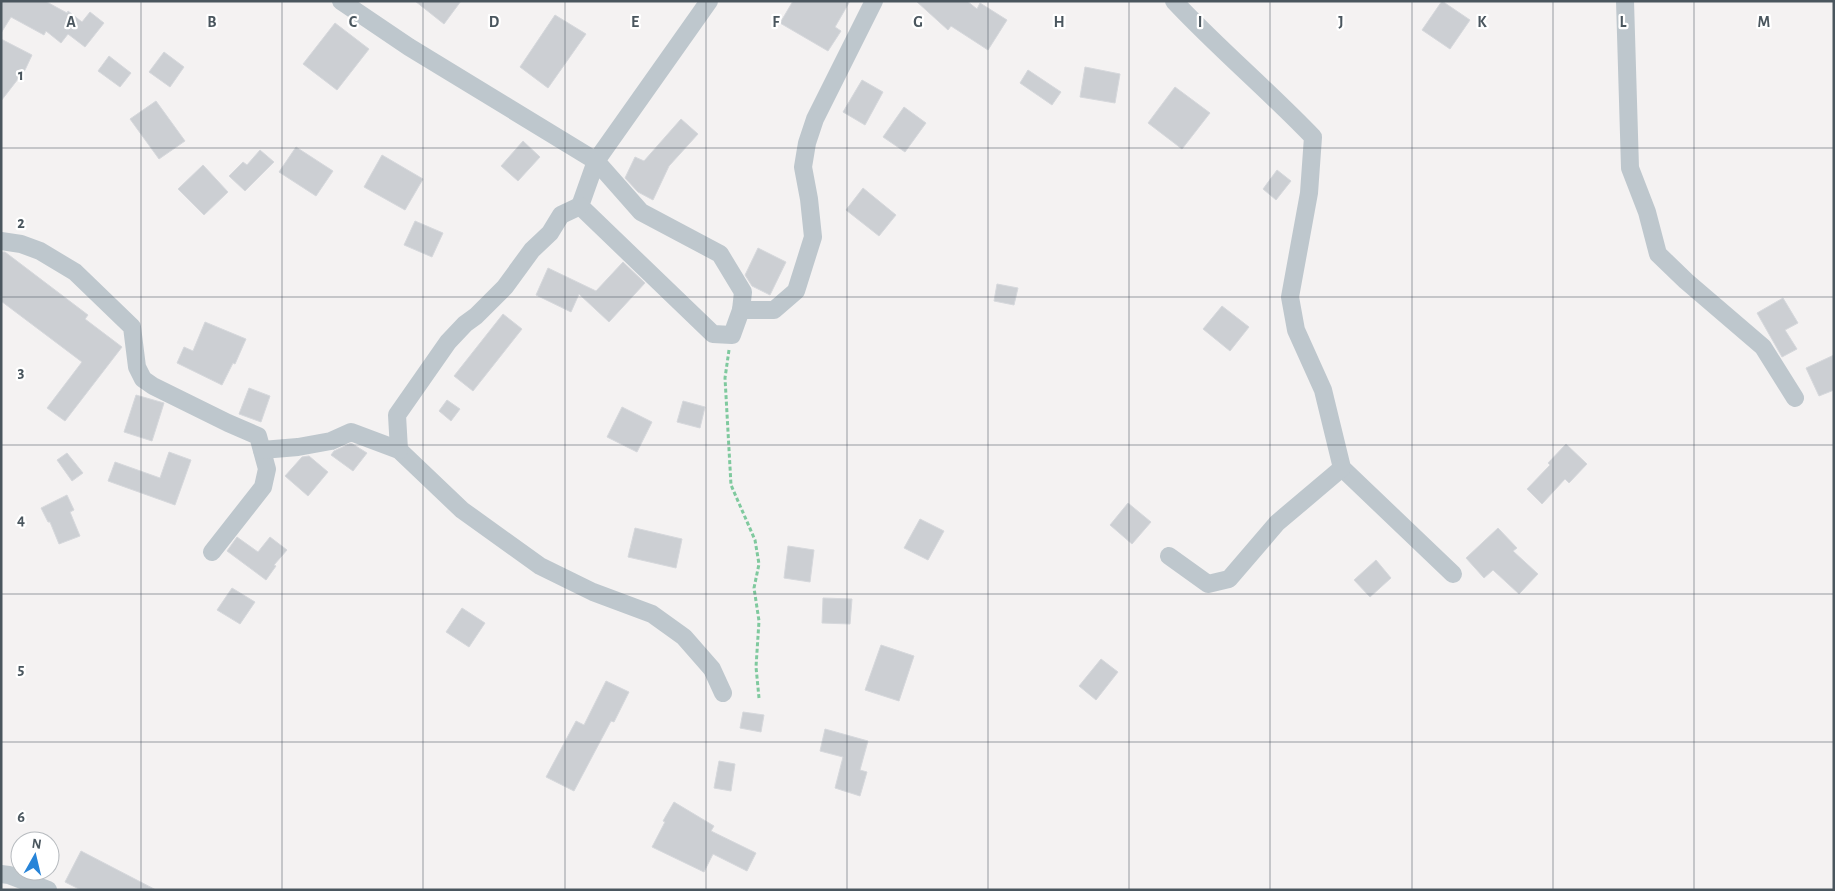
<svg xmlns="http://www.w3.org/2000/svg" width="1835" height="891" font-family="'Alegreya Sans',sans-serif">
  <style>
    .building { fill: #cccfd3; stroke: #d6d8dc }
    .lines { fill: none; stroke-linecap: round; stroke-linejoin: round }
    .path { stroke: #7fc99e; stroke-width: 3; stroke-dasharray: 4 2.5; stroke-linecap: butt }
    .minor { stroke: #bec7cd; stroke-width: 18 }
    .grid { fill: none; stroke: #4a565e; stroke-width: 1; stroke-opacity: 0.55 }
    .grid-label { font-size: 16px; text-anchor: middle; font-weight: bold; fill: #4a565e; stroke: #fff; stroke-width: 4.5; stroke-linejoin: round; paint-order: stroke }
  </style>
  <rect width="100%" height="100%" fill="#f4f2f2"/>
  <!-- building -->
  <g class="building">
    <path d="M1,1H45L67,13L68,11L82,22L90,12L104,23L85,47L68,34L61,43L46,31L44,35L11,17L1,33Z"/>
    <path d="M415,1H461L444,24Z"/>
    <path d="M793,1H850L835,27L841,31L828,51L780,23Z"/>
    <path d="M916,1H967L977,9L980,3L1007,20L988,50L951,26L948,30Z"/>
    <path d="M1442,1L1470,20L1450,49L1422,30Z"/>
    <path d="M555,15L586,34L548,88L520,67Z"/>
    <path d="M335,23L369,49L337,90L303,64Z"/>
    <path d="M1,39L32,55L25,70L1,101Z"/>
    <path d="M164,52L184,67L170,87L149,72Z"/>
    <path d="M109,56L131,73L120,87L98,71Z"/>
    <path d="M1085,67L1120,74L1115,103L1080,97Z"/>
    <path d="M1028,70L1061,92L1052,105L1020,83Z"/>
    <path d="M862,80L883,92L865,125L843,112Z"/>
    <path d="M1175,87L1210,113L1182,149L1148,123Z"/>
    <path d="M156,101L185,141L159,159L130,119Z"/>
    <path d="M904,107L926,123L905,152L883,137Z"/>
    <path d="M681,119L698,134L669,166L653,200L638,192L625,178L635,157L644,161Z"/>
    <path d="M523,141L540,157L518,181L501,166Z"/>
    <path d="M296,147L333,171L316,196L279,172Z"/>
    <path d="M260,150L274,162L245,191L229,176L243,162L247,165Z"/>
    <path d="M382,155L423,179L405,210L364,187Z"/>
    <path d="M203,165L228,192L204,215L178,189Z"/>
    <path d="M1277,170L1291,181L1276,200L1263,189Z"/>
    <path d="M863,188L896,215L879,236L846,210Z"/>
    <path d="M415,221L443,233L432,257L404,245Z"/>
    <path d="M758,248L786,262L770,295L752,286L745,275Z"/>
    <path d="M1,252H5L88,315L85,319L122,347L65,421L47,408L82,362L1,301Z"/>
    <path d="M623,262L645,283L609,322L579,294L571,312L536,295L548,268L596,291Z"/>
    <path d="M997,284L1018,288L1014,305L994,301Z"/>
    <path d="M1783,298L1798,323L1785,330L1797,349L1782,357L1757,313Z"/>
    <path d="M1222,306L1249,327L1230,351L1203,329Z"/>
    <path d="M503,314L522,329L473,391L454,376Z"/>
    <path d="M205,322L246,339L235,364L233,363L222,385L177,363L184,347L193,351Z"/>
    <path d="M1834,355V390L1819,396L1806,368Z"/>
    <path d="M249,388L270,396L261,422L239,414Z"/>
    <path d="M136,395L164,403L152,441L124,432Z"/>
    <path d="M447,400L460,409L451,421L439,411Z"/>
    <path d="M683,401L705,407L700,428L677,422Z"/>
    <path d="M622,407L652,422L637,452L607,437Z"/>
    <path d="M351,443L367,453L353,471L331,455L334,451Z"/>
    <path d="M1566,444L1587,464L1569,483L1565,479L1542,504L1527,489L1550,465L1548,463Z"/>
    <path d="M169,452L191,460L175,505L108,481L115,462L160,478Z"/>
    <path d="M67,453L83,473L72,481L57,460Z"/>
    <path d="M309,456L328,472L308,496L285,476L302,457Z"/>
    <path d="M67,495L74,510L70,512L80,536L59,544L50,522H48L41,508Z"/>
    <path d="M1128,503L1151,522L1132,544L1110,525Z"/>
    <path d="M920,519L944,531L928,560L904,548Z"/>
    <path d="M635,528L682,539L676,568L628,557Z"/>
    <path d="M1498,528L1517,548L1513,551L1538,574L1519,594L1493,570L1484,578L1466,558Z"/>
    <path d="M237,537L258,552L270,537L287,550L274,565L276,566L266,580L227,551Z"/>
    <path d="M788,546L814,550L810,582L784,578Z"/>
    <path d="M1376,560L1391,578L1370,597L1354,580Z"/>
    <path d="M232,588L255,602L240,624L217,610Z"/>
    <path d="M823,598L852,599L850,624L822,623Z"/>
    <path d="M462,608L485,623L469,647L446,632Z"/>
    <path d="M881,645L914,656L899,701L865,690Z"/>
    <path d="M1101,659L1118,672L1096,700L1079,686Z"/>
    <path d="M606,681L629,692L614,722L611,721L574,791L546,777L576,721L584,725Z"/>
    <path d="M743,712L764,715L761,732L740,728Z"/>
    <path d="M825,729L868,741L860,770L867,772L860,796L835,788L843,757L820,751Z"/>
    <path d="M719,761L735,764L731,791L714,788Z"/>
    <path d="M674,802L714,826L711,831L756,853L747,871L713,854L704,872L652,847L665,822L663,821Z"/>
    <path d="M81,851L156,890H81L65,882Z"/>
  </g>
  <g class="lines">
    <!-- path -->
    <path class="path" d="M729,350L725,378L731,485L755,540L759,564L754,588L759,621L756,667L759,698"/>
    <!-- minor -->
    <g class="minor">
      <path d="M341,1L409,47L596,161L641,212L720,254L743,292L741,310L732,335L713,334L580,206L596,161L709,1"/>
      <path d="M1174,1C1218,48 1268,90 1313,137L1309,193L1290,297L1296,330L1323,390L1342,468L1453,574"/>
      <path d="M1625,1L1630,168L1647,212L1658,254L1686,281L1763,347L1795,398"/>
      <path d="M1,241L21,244L40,251L75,272L132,327L137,367L143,379L153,386L228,423L258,436L267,469L263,487L212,552"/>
      <path d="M741,310H774L796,291L813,237L809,199L803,167L807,143L815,119L874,1"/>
      <path d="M262,450L298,447L331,441L351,432L399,450L462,510L540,566L593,592L652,614L684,637L712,669L723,693"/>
      <path d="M399,450L397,415L448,342L465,324L476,316L505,287L532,250L550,233L561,215L580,206"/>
      <path d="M1169,556L1208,584L1229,579L1277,523L1342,468"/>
      <path d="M1,874L9,875L48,890"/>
    </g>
  </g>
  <!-- grid -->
  <path class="grid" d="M141,1V890M282,1V890M423,1V890M565,1V890M706,1V890M847,1V890M988,1V890M1129,1V890M1270,1V890M1412,1V890M1553,1V890M1694,1V890M1,148H1834M1,297H1834M1,445H1834M1,594H1834M1,742H1834"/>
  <g class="grid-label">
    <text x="71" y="27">A</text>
    <text x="212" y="27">B</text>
    <text x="353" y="27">C</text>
    <text x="494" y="27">D</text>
    <text x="635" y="27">E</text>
    <text x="776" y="27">F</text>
    <text x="918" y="27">G</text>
    <text x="1059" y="27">H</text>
    <text x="1200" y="27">I</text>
    <text x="1341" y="27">J</text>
    <text x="1482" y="27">K</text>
    <text x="1623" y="27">L</text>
    <text x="1764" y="27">M</text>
    <text x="21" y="80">1</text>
    <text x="21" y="228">2</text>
    <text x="21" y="377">3</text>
    <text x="21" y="525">4</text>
    <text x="21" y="674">5</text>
    <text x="21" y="822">6</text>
  </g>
  <!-- border -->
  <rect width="1835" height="891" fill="none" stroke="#4a565e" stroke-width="5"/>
  <!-- north arrow -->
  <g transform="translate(35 856) rotate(8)"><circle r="24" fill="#ffffff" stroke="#b7bbbf"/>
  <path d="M0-4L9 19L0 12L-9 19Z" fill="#2784d8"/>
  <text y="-8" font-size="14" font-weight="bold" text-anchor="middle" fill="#4a565e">N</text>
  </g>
</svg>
